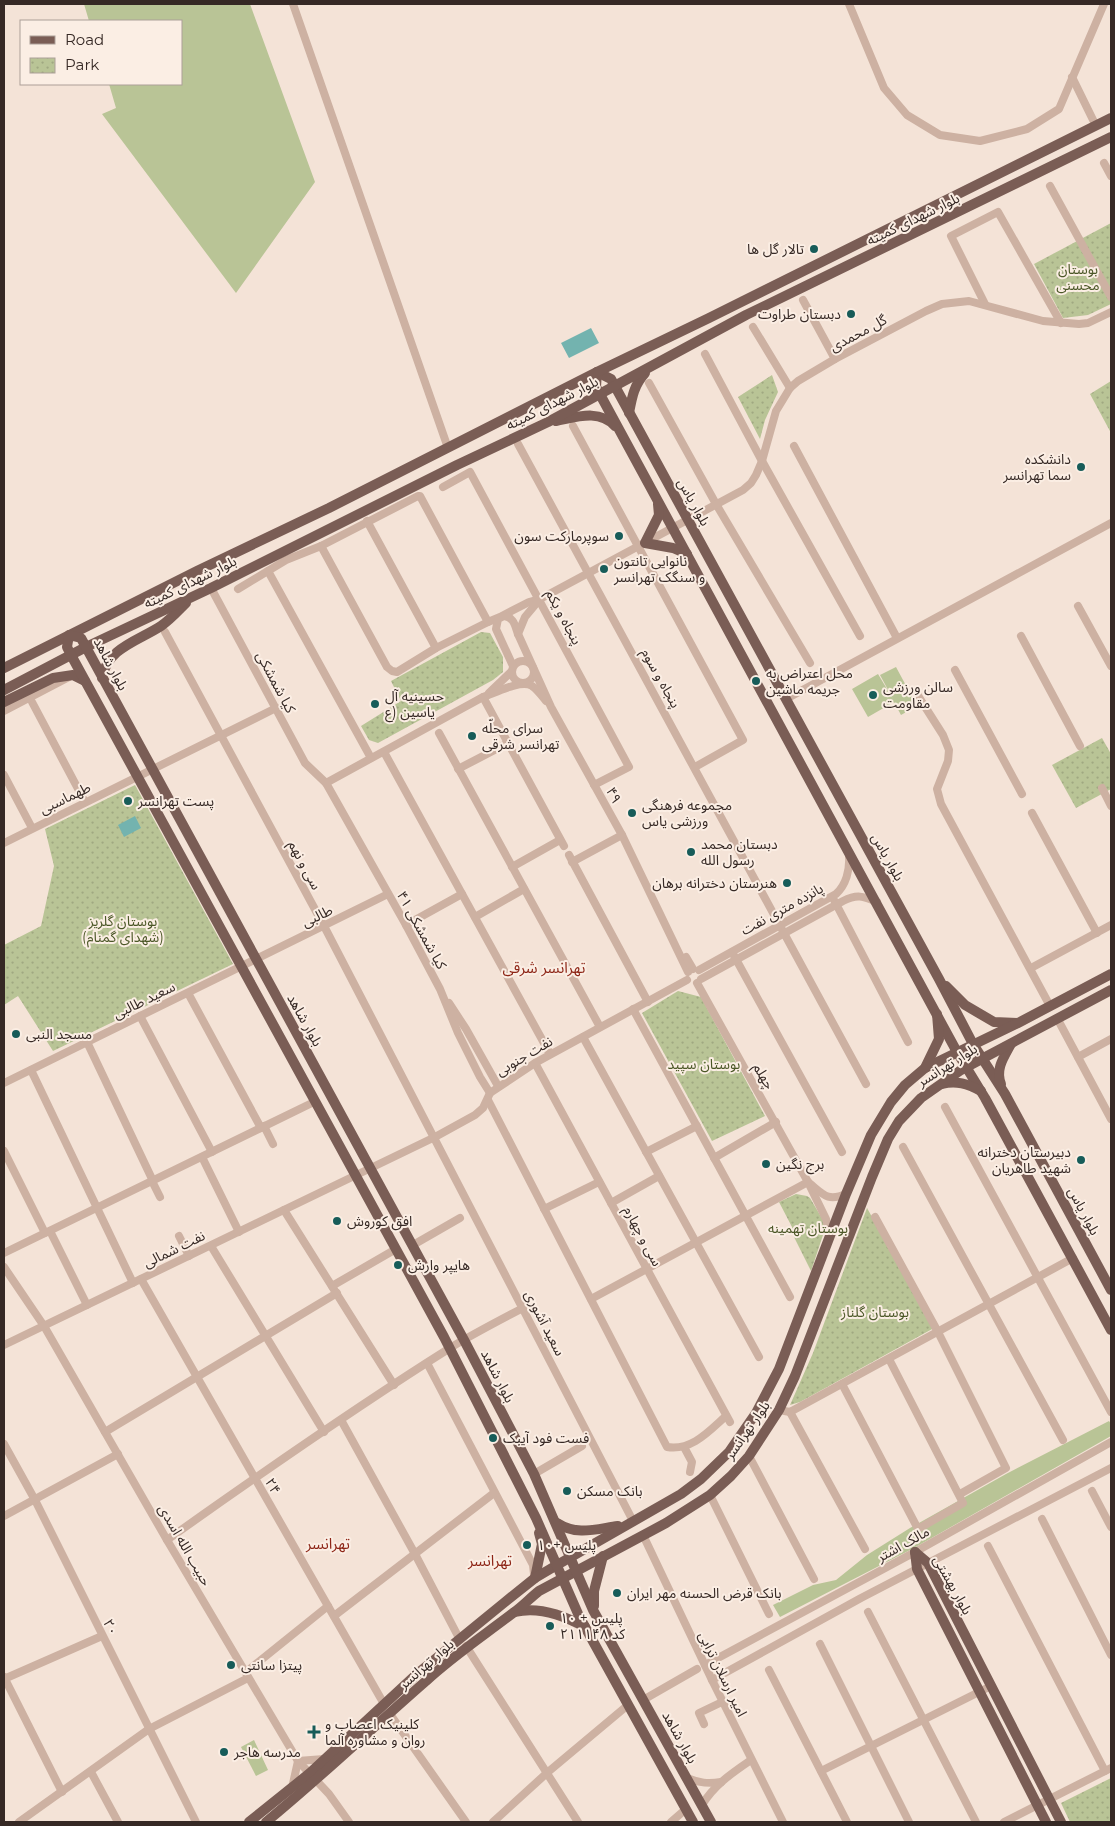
<svg xmlns="http://www.w3.org/2000/svg" width="1115" height="1826" font-family="Montserrat,'Noto Sans Arabic',sans-serif">
  <style>
    .grass { fill: #b9c496 }
    .park { fill: url(#park-dots) }
    .water { fill: #73b3af }
    .lines { fill: none; stroke-linecap: round; stroke-linejoin: round }
    .minor { stroke: #cdb1a2; stroke-width: 8 }
    .major { stroke: #7a5d55; stroke-width: 10 }
    .poi-dot { fill: #175c59; stroke: #fbeee4; stroke-width: 2 }
    .labels { text-anchor: middle; dominant-baseline: central; stroke-width: 4; stroke-linejoin: round; paint-order: stroke }
    .street-label { font-size: 14px; fill: #362925; stroke: #fbeee4 }
    .poi-label { font-size: 14px; fill: #362925; stroke: #fbeee4; text-anchor: start }
    .park-label { font-size: 14px; fill: #4b5727; stroke: #fbeee4 }
    .neighbourhood-label { font-size: 15px; fill: #8d2516; stroke: #fbeee4 }
  </style>
  <defs>
    <pattern id="park-dots" width="8" height="8" patternUnits="userSpaceOnUse" patternTransform="scale(1.25)"><rect width="8" height="8" fill="#b9c496"/><path d="M2 2h.1M6 6h.1" fill="none" stroke="#a0a881" stroke-width="1.8" stroke-linecap="round"/></pattern>
  </defs>
  <rect width="100%" height="100%" fill="#f4e3d7"/>
  <!-- grass -->
  <g class="grass">
    <path d="M84,4H250L315,182L236,293L102,114L116,108L109,84H181V21H89Z"/>
    <path d="M896,667L917,706L901,715L894,702L868,717L852,689L878,674L893,699L880,675Z"/>
    <path d="M1109,1421L1111,1424V1436L914,1548L780,1617L773,1605L813,1585L836,1580L867,1555L910,1528L1006,1474Z"/>
    <path d="M254,1740L268,1770L256,1776L241,1747Z"/>
  </g>
  <!-- park -->
  <g class="park">
    <path d="M1111,223V304L1088,315L1063,318L1034,264Z"/>
    <path d="M772,375L778,392L765,420L760,439L738,397Z"/>
    <path d="M1111,381V433L1090,394Z"/>
    <path d="M481,632L490,633L503,657V672L493,680L378,743L369,740L361,726L401,701L391,681Z"/>
    <path d="M1102,738L1111,754V789L1076,808L1052,765Z"/>
    <path d="M135,785L233,964L53,1051L18,996L4,1005V945L41,926L54,866L45,829Z"/>
    <path d="M678,991L701,997L765,1116L712,1141L642,1013Z"/>
    <path d="M796,1194L807,1196L810,1198L823,1220L825,1229L811,1271L790,1229L792,1227L779,1202Z"/>
    <path d="M867,1208L934,1328L800,1402L790,1405L813,1353Z"/>
    <path d="M1111,1778V1822H1070L1061,1803Z"/>
  </g>
  <!-- water -->
  <g class="water">
    <path d="M591,328L599,343L569,358L561,343Z"/>
    <path d="M135,816L141,828L124,837L118,825Z"/>
  </g>
  <g class="lines">
    <!-- minor -->
    <g class="minor">
      <path d="M293,4L448,448"/>
      <path d="M849,4L884,88L907,115L940,135L980,141L1027,129L1059,109L1104,4"/>
      <path d="M1072,77L1096,126"/>
      <path d="M1104,163L1111,176"/>
      <path d="M1050,186L1111,297"/>
      <path d="M803,300L835,359"/>
      <path d="M985,304L951,236L998,212L1061,323"/>
      <path d="M753,327L790,388"/>
      <path d="M705,354L762,461L860,636"/>
      <path d="M649,383L716,504L810,663"/>
      <path d="M573,426L743,740L695,767"/>
      <path d="M518,444L866,1084"/>
      <path d="M794,446L897,638"/>
      <path d="M443,487L470,472L629,767L594,785"/>
      <path d="M367,521L436,648"/>
      <path d="M321,546L387,667L392,671L397,672L436,648L488,622L500,617L529,602L540,599L743,490L751,483L756,475L762,461L776,411L790,388L798,381L835,359L926,311L942,304L969,301L1043,321L1079,324L1088,323L1111,312"/>
      <path d="M268,571L371,758"/>
      <path d="M211,588L305,763L326,783L406,925L440,989L458,1033L480,1077L490,1093"/>
      <path d="M238,589L286,560L321,546L418,496H420L488,622"/>
      <path d="M1078,606L1111,666"/>
      <path d="M165,632L324,926L633,1521"/>
      <path d="M518,634L525,617L540,599"/>
      <path d="M1021,636L1080,746"/>
      <circle cx="523" cy="672" r="11"/>
      <path d="M513,666L496,629L498,619L504,616C514,617 515,626 518,634L551,707L622,835L688,972"/>
      <path d="M955,670L1022,794"/>
      <path d="M915,691L943,735L949,750L948,761L937,789L941,804L1050,1006"/>
      <path d="M489,693L511,672"/>
      <path d="M483,697L564,846"/>
      <path d="M786,699L1111,523"/>
      <path d="M32,702L85,802"/>
      <path d="M4,711L69,677"/>
      <path d="M439,733L600,1027"/>
      <path d="M384,752L550,1054"/>
      <path d="M458,769L508,743"/>
      <path d="M4,775L32,828"/>
      <path d="M326,783L483,697C495,693 521,679 532,686C537,689 542,696 546,701"/>
      <path d="M1102,788L1111,806"/>
      <path d="M1032,813L1097,933"/>
      <path d="M4,843L276,708"/>
      <path d="M569,855L648,1002"/>
      <path d="M572,862L622,835"/>
      <path d="M512,867L560,840"/>
      <path d="M834,900L908,1042"/>
      <path d="M475,917L524,889"/>
      <path d="M406,925L462,894"/>
      <path d="M732,952L842,1152"/>
      <path d="M686,957L693,969"/>
      <path d="M1031,968L1111,925"/>
      <path d="M699,970L836,894C846,885 850,870 849,856"/>
      <path d="M701,979L843,901C857,894 863,896 877,902"/>
      <path d="M697,983L808,1182L826,1219L830,1235"/>
      <path d="M188,993L261,1128"/>
      <path d="M449,1003L466,1029L498,1086"/>
      <path d="M633,1009L790,1297"/>
      <path d="M140,1016L212,1152"/>
      <path d="M1057,1018L1111,1119"/>
      <path d="M583,1037L759,1357"/>
      <path d="M87,1042L153,1181"/>
      <path d="M1078,1057L1111,1039"/>
      <path d="M535,1063L730,1422"/>
      <path d="M31,1070L133,1283"/>
      <path d="M4,1083L388,894"/>
      <path d="M488,1100L667,1447C692,1451 709,1431 726,1416"/>
      <path d="M945,1107L1111,1412"/>
      <path d="M264,1126L273,1144"/>
      <path d="M903,1147L1063,1440"/>
      <path d="M4,1151L45,1233"/>
      <path d="M646,1152L697,1126"/>
      <path d="M202,1157L239,1232"/>
      <path d="M714,1158L776,1122"/>
      <path d="M152,1181L160,1197"/>
      <path d="M809,1183C823,1194 827,1202 846,1194"/>
      <path d="M611,1203L659,1176"/>
      <path d="M544,1209L599,1182"/>
      <path d="M284,1210L394,1385"/>
      <path d="M875,1217L938,1332L1006,1468L960,1494"/>
      <path d="M50,1231L87,1305"/>
      <path d="M179,1236L189,1256"/>
      <path d="M413,1245L460,1218"/>
      <path d="M211,1246L324,1432"/>
      <path d="M4,1253L314,1102"/>
      <path d="M4,1267L44,1326L167,1540L298,1761L329,1794L349,1822"/>
      <path d="M141,1279L384,1704"/>
      <path d="M332,1286L396,1249"/>
      <path d="M591,1299L808,1182"/>
      <path d="M4,1345L435,1137L475,1115L483,1108L490,1093L535,1063L687,980"/>
      <path d="M427,1363L533,1565L534,1574"/>
      <path d="M842,1384L918,1529L963,1503L889,1359"/>
      <path d="M779,1410L790,1412L1073,1258"/>
      <path d="M790,1412L865,1549"/>
      <path d="M341,1420L415,1554L459,1638"/>
      <path d="M105,1432L337,1293"/>
      <path d="M4,1444L35,1500L196,1822"/>
      <path d="M684,1447L692,1462L690,1472"/>
      <path d="M749,1456L814,1579"/>
      <path d="M534,1474L582,1446"/>
      <path d="M1092,1491L1111,1527"/>
      <path d="M710,1495L769,1614"/>
      <path d="M4,1516L118,1454"/>
      <path d="M1042,1519L1111,1655"/>
      <path d="M643,1535L712,1680L783,1822"/>
      <path d="M167,1540C260,1474 353,1409 450,1348C473,1334 498,1321 523,1308"/>
      <path d="M988,1546L1105,1771"/>
      <path d="M868,1612L976,1822"/>
      <path d="M334,1616L494,1493"/>
      <path d="M820,1644L909,1822"/>
      <path d="M466,1646L578,1822"/>
      <path d="M705,1665L915,1552L1111,1442"/>
      <path d="M769,1670L847,1822"/>
      <path d="M246,1672L328,1606"/>
      <path d="M4,1677L62,1792"/>
      <path d="M4,1679L102,1636"/>
      <path d="M712,1680L861,1598L1111,1468"/>
      <path d="M643,1700L697,1669"/>
      <path d="M390,1714L466,1822"/>
      <path d="M704,1724L699,1713L722,1702"/>
      <path d="M821,1771L991,1686"/>
      <path d="M91,1772L118,1822"/>
      <path d="M687,1778C699,1783 708,1784 721,1782"/>
      <path d="M292,1788L298,1761L324,1759"/>
      <path d="M702,1805C714,1785 732,1773 751,1760"/>
      <path d="M19,1822L149,1729L248,1678"/>
      <path d="M493,1822L548,1772L628,1705"/>
      <path d="M671,1822L686,1809"/>
      <path d="M1004,1822L1111,1768"/>
    </g>
    <!-- major -->
    <g class="major">
      <path d="M597,372L596,387L957,1052L985,1098L1111,1330"/>
      <path d="M597,372L611,379L939,979L973,1044L1005,1094L1111,1290"/>
      <path d="M629,413C632,397 634,385 645,373"/>
      <path d="M556,421C577,417 599,409 615,426"/>
      <path d="M658,504L659,515L645,543L673,548L687,554"/>
      <path d="M4,668L197,571L329,508L597,372L709,318L1111,118"/>
      <path d="M102,678C107,648 138,641 161,626C170,620 178,611 186,603"/>
      <path d="M4,690L86,647L211,588L457,465L548,422L746,315L1111,137"/>
      <path d="M4,702L53,678L73,675L85,681"/>
      <path d="M946,986L965,1005L994,1022L1017,1023"/>
      <path d="M925,1068L1018,1023L1111,974"/>
      <path d="M942,1084C956,1080 968,1084 981,1091"/>
      <path d="M1001,1084C995,1069 1004,1057 1011,1044"/>
      <path d="M557,1523C577,1536 596,1529 618,1526"/>
      <path d="M915,1552L928,1563L1061,1822"/>
      <path d="M915,1552L917,1569L1046,1822"/>
      <path d="M535,1578L542,1544L539,1533"/>
      <path d="M594,1606V1591L603,1556"/>
      <path d="M515,1612C539,1606 563,1615 585,1627"/>
      <path d="M249,1822L310,1773L418,1673L505,1602L535,1578L557,1565L681,1494L701,1479L729,1452L756,1413L779,1369L846,1194L871,1135L891,1102L905,1085L925,1068L939,1039L937,1014"/>
      <path d="M266,1822C321,1777 372,1728 426,1681C453,1656 483,1636 513,1613C522,1607 530,1598 539,1591L666,1523L710,1495L731,1476L749,1456L779,1410L795,1376L872,1177L888,1139L899,1121L921,1098L961,1070L1111,990"/>
      <path d="M693,1822L579,1616L536,1518L444,1337L71,655L67,647L69,635L81,638L464,1340L534,1474L593,1610L711,1822"/>
    </g>
  </g>
  <!-- markers -->
  <g class="poi-dot">
    <circle cx="814" cy="249" r="5"/>
    <circle cx="851" cy="314" r="5"/>
    <circle cx="1081" cy="467" r="5"/>
    <circle cx="619" cy="536" r="5"/>
    <circle cx="604" cy="569" r="5"/>
    <circle cx="756" cy="681" r="5"/>
    <circle cx="873" cy="695" r="5"/>
    <circle cx="375" cy="704" r="5"/>
    <circle cx="472" cy="736" r="5"/>
    <circle cx="128" cy="801" r="5"/>
    <circle cx="632" cy="813" r="5"/>
    <circle cx="691" cy="852" r="5"/>
    <circle cx="787" cy="883" r="5"/>
    <circle cx="16" cy="1034" r="5"/>
    <circle cx="1081" cy="1160" r="5"/>
    <circle cx="766" cy="1164" r="5"/>
    <circle cx="337" cy="1221" r="5"/>
    <circle cx="398" cy="1265" r="5"/>
    <circle cx="493" cy="1438" r="5"/>
    <circle cx="567" cy="1491" r="5"/>
    <circle cx="527" cy="1545" r="5"/>
    <circle cx="617" cy="1593" r="5"/>
    <circle cx="550" cy="1626" r="5"/>
    <circle cx="231" cy="1665" r="5"/>
    <path d="M311.5 1724.5h5v5h5v5h-5v5h-5v-5h-5v-5h5z"/>
    <circle cx="224" cy="1752" r="5"/>
  </g>
  <g class="labels">
    <!-- street labels -->
    <g class="street-label">
      <text transform="translate(913 219) rotate(-26)">بلوار شهدای کمیته</text>
      <text transform="translate(858 333) rotate(-28)">گل محمدی</text>
      <text transform="translate(552 403) rotate(-27)">بلوار شهدای کمیته</text>
      <text transform="translate(694 502) rotate(61)">بلوار یاس</text>
      <text transform="translate(190 582) rotate(-26)">بلوار شهدای کمیته</text>
      <text transform="translate(564 617) rotate(62)">پنجاه و یکم</text>
      <text transform="translate(111 664) rotate(62)">بلوار شاهد</text>
      <text transform="translate(661 678) rotate(61)">پنجاه و سوم</text>
      <text transform="translate(276 682) rotate(62)">کیا شمشکی</text>
      <text transform="translate(614 795) rotate(61)">۴۹</text>
      <text transform="translate(65 798) rotate(-26)">طهماسبی</text>
      <text transform="translate(888 857) rotate(61)">بلوار یاس</text>
      <text transform="translate(305 865) rotate(62)">سی و نهم</text>
      <text transform="translate(782 909) rotate(-29)">پانزده متری نفت</text>
      <text transform="translate(317 916) rotate(-26)">طالبی</text>
      <text transform="translate(422 930) rotate(61)">۴۱ کیا شمشکی</text>
      <text transform="translate(144 1000) rotate(-26)">سعید طالبی</text>
      <text transform="translate(305 1020) rotate(61)">بلوار شاهد</text>
      <text transform="translate(524 1056) rotate(-31)">نفت جنوبی</text>
      <text transform="translate(947 1065) rotate(-32)">بلوار تهرانسر</text>
      <text transform="translate(764 1076) rotate(60)">چهلم</text>
      <text transform="translate(1084 1211) rotate(62)">بلوار یاس</text>
      <text transform="translate(643 1236) rotate(62)">سی و چهارم</text>
      <text transform="translate(174 1249) rotate(-26)">نفت شمالی</text>
      <text transform="translate(545 1323) rotate(63)">سعید آشوری</text>
      <text transform="translate(498 1376) rotate(63)">بلوار شاهد</text>
      <text transform="translate(747 1430) rotate(-55)">بلوار تهرانسر</text>
      <text transform="translate(273 1486) rotate(60)">۲۴</text>
      <text transform="translate(903 1544) rotate(-29)">مالک اشتر</text>
      <text transform="translate(185 1545) rotate(60)">حبیب الله اسدی</text>
      <text transform="translate(953 1585) rotate(61)">بلوار بهشتی</text>
      <text transform="translate(111 1627) rotate(64)">۲۰</text>
      <text transform="translate(426 1664) rotate(-41)">بلوار تهرانسر</text>
      <text transform="translate(723 1674) rotate(64)">امیر ارسلان ترابی</text>
      <text transform="translate(680 1737) rotate(61)">بلوار شاهد</text>
    </g>
    <!-- poi labels -->
    <g class="poi-label">
      <text x="804" y="249" text-anchor="end">تالار گل ها</text>
      <text x="841" y="314" text-anchor="end">دبستان طراوت</text>
      <text x="1071" y="459" text-anchor="end">دانشکده<tspan x="1071" dy="16">سما تهرانسر</tspan></text>
      <text x="609" y="536" text-anchor="end">سوپرمارکت سون</text>
      <text x="614" y="561">نانوایی تانتون<tspan x="614" dy="16">و سنگک تهرانسر</tspan></text>
      <text x="766" y="673">محل اعتراض به<tspan x="766" dy="16">جریمه ماشین</tspan></text>
      <text x="883" y="687">سالن ورزشی<tspan x="883" dy="16">مقاومت</tspan></text>
      <text x="385" y="696">حسینیه آل<tspan x="385" dy="16">یاسین (ع</tspan></text>
      <text x="482" y="728">سرای محلّه<tspan x="482" dy="16">تهرانسر شرقی</tspan></text>
      <text x="138" y="801">پست تهرانسر</text>
      <text x="642" y="805">مجموعه فرهنگی<tspan x="642" dy="16">ورزشی یاس</tspan></text>
      <text x="701" y="844">دبستان محمد<tspan x="701" dy="16">رسول الله</tspan></text>
      <text x="777" y="883" text-anchor="end">هنرستان دخترانه برهان</text>
      <text x="26" y="1034">مسجد النبی</text>
      <text x="1071" y="1152" text-anchor="end">دبیرستان دخترانه<tspan x="1071" dy="16">شهید طاهریان</tspan></text>
      <text x="776" y="1164">برج نگین</text>
      <text x="347" y="1221">افق کوروش</text>
      <text x="408" y="1265">هایپر وارش</text>
      <text x="503" y="1438">فست فود آیبک</text>
      <text x="577" y="1491">بانک مسکن</text>
      <text x="537" y="1545">پلیس +۱۰</text>
      <text x="627" y="1593">بانک قرض الحسنه مهر ایران</text>
      <text x="560" y="1618">پلیس + ۱۰<tspan x="560" dy="16">کد ۲۱۱۱۴۸</tspan></text>
      <text x="241" y="1665">پیتزا سانتی</text>
      <text x="325" y="1724">کلینیک اعصاب و<tspan x="325" dy="16">روان و مشاوره آلما</tspan></text>
      <text x="234" y="1752">مدرسه هاجر</text>
    </g>
    <!-- park labels -->
    <g class="park-label">
      <text x="1078" y="269">بوستان<tspan x="1078" dy="16">محسنی</tspan></text>
      <text x="123" y="921">بوستان گلریز<tspan x="123" dy="16">(شهدای گمنام)</tspan></text>
      <text x="704" y="1064">بوستان سپید</text>
      <text x="808" y="1228">بوستان تهمینه</text>
      <text x="875" y="1312">بوستان گلناز</text>
    </g>
    <!-- neighbourhood labels -->
    <g class="neighbourhood-label">
      <text x="544" y="967">تهرانسر شرقی</text>
      <text x="328" y="1543">تهرانسر</text>
      <text x="490" y="1560">تهرانسر</text>
    </g>
  </g>
  <!-- border -->
  <rect width="1115" height="1826" fill="none" stroke="#362925" stroke-width="10"/>
  <!-- legend -->
  <rect x="20" y="20" width="162" height="65" fill="#fbeee4" stroke="#ac9f98"/>
  <rect x="30" y="36" width="25" height="8" fill="#7a5d55" stroke="#ac9f98"/>
  <text x="65" y="45" font-size="15" fill="#362925">Road</text>
  <rect x="30" y="58" width="25" height="15" fill="url(#park-dots)" stroke="#ac9f98"/>
  <text x="65" y="70" font-size="15" fill="#362925">Park</text>
</svg>
